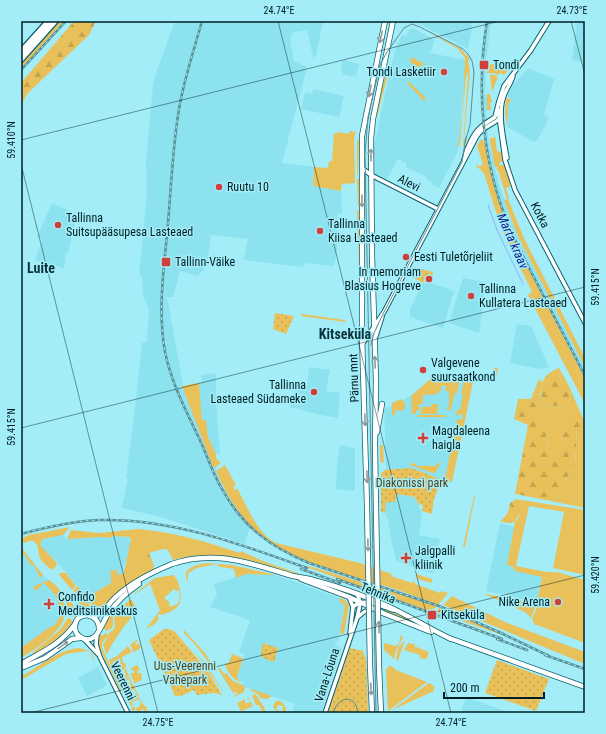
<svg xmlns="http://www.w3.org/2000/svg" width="606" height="734" font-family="'Roboto Condensed',sans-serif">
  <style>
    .built { fill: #8de2ef }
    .green { fill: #e9c15b; fill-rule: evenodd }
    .forest { fill: url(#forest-firs) }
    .park { fill: url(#park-dots) }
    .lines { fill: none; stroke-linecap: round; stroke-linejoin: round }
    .stream { stroke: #92aef8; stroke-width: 1 }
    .minor-casing { stroke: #0c626c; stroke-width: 5.5 }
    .major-casing { stroke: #0c626c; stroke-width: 6 }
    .highway-casing { stroke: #0c626c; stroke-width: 8 }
    .minor { stroke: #fff; stroke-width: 3.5 }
    .major { stroke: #fff; stroke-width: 4.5 }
    .highway { stroke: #fff; stroke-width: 5.5 }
    .tram { stroke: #588e96; stroke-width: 1 }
    .rail-casing { stroke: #588e96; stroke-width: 2.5 }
    .rail { stroke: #a3edf9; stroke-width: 1; stroke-dasharray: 3; stroke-linecap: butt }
    .major-bridge-casing { stroke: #0c626c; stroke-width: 6; stroke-linecap: butt }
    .major-bridge { stroke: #fff; stroke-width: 4.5 }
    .oneway { stroke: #8c9a9c }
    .ticks { fill: none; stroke: #001f24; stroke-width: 1; stroke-opacity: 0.45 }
    .poi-dot { fill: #cf4138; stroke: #a3edf9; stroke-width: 1.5 }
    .labels { text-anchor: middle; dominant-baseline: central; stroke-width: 3; stroke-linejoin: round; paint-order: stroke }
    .poi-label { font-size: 12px; fill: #001f24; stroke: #a3edf9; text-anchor: start }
    .street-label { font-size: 12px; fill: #001f24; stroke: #a3edf9 }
    .park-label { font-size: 12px; fill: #554415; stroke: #a3edf9 }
    .water-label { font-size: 13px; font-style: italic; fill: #16258d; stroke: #a3edf9 }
    .quarter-label { font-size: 14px; font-weight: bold; fill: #093338; stroke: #a3edf9 }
    .neatline { fill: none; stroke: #001f24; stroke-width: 1.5 }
    .ticks-label { font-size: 10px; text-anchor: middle; fill: #001f24 }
  </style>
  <defs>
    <pattern id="forest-firs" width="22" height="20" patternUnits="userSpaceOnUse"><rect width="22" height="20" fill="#e9c15b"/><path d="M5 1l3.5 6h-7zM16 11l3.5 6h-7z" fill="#c6a54f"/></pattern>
    <pattern id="park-dots" width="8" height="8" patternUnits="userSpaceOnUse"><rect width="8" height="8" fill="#e9c15b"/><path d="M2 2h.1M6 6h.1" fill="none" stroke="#c6a54f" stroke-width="1.8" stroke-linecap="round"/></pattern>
  </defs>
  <rect width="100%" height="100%" fill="#a3edf9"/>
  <!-- built -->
  <g class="built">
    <path d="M175,21H323L316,56L313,58L307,30L294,32L290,38L294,61L307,67L282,163L314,167L313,186L341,191L342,213L337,215V251L334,266L304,263L303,267L244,260L248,239L211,235L207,265L198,276L180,271L173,297H167L183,385L222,485L234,505L252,527L249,530L244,544L161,517L122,508L123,501L128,479L126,478L136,400L142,343L147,341L149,309L143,296L142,276L139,275L147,193L146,161L153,86L155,76Z"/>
    <path d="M414,21H473L468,49L415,22Z"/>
    <path d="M486,21H491L486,64L485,95H487V111L486,112L488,136L498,180L509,214L517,234L585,367V379L512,237L499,201L493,181L485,142L481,105V79Z"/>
    <path d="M582,21H585V63L572,60L577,22H582Z"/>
    <path d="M413,28L435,40L430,53L466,60L458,151L439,188L432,185L433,182L427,180V177L406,167L407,164L398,159L387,179L374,173V146L390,70L396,48L402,34L406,36L409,30Z"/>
    <path d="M343,60L359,64L356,77L343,74L341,69Z"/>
    <path d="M528,68L554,79L544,115L549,118L537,141L534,142L507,127L508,106L511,99L507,96L514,84Z"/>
    <path d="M313,89L344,96L339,117L301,109L305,92L312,94Z"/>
    <path d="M52,203L77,214L68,253H66L64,268L35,260L43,239L37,237Z"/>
    <path d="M463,278L486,282L479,333L449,323Z"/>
    <path d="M423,283H431L454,291L443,328L410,317V309Z"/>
    <path d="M517,324L531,326L549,367L539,369L510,363Z"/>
    <path d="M309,367L330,370L326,391L340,393L338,418L321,415L290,407L297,386L307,387Z"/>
    <path d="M216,373V400L220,454H216L208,437L206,420L202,421L199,383L202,382L201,375Z"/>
    <path d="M437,373L473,382L451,483L439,481L438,479L429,474L412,469L386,470L384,409L411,396Z"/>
    <path d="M340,445L355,448V490L353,491L336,489L337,464Z"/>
    <path d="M397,494L415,497L422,514L419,535L440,539L433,574L397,561L392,544L388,520L385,513L386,501Z"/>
    <path d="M500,523L515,527L507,565L513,567L515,571L542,576L537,602L486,591Z"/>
    <path d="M63,535L67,539L103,537L110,538L113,536L130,537V547L120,582L87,597L57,562L39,545L41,544L42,539Z"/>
    <path d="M21,550L60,593L62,619L47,632L21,649Z"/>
    <path d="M246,574L276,575L345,600L339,639L334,645L342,648L321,713H292L295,704L242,686L244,682L240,681L237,677L244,654L239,652L250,620L210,607L217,595L214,584Z"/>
    <path d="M98,667L107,685L87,696L78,678Z"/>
    <path d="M466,697L510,713H462V709Z"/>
  </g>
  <!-- green -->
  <g class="green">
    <path d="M60,21H64L21,69V65Z"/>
    <path d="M420,27L461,49L470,59L468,61L470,72L466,76L460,145L458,148L463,106L465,58L458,49Z"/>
    <path d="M411,57L427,65L422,64L420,68L410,62Z"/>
    <path d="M488,64L501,65L510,69L504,75L500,73L498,75L494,73H487Z"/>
    <path d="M387,67L389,70L377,117L376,115Z"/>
    <path d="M470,73L464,139H465V146H463L468,75Z"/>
    <path d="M490,74L494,75L498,77L492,92Z"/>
    <path d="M408,81L426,98L424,101L408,84Z"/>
    <path d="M487,94H490L492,102L490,103L491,110H487Z"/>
    <path d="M506,98L511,99L508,106L507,127L505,113Z"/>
    <path d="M350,131L356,132L354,139L355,183L342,184L341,191L313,186L314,167L328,168L329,161H332L334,133L337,134V132L349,134Z"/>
    <path d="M495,135L497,151L501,152L503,161L499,163L500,165H504L511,186L506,188L509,198L508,199L524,238L585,358V367L517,234L504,200L507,199L498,170H496L497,167H495L490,141V138H494Z"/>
    <path d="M357,139L359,141L358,176L357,174Z"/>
    <path d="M481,139L485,142L499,201L512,237L585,379V404L528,295L532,292L502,230L493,203L484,173L476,166L478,164L479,167L483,164L477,146Z"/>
    <path d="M359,178L360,205L358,207L357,179Z"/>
    <path d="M357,210L361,212V258L359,267Z"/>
    <path d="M302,314L345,320L346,322L301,316Z"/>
    <path d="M494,368H498L496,378L493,380L487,378L492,374Z"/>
    <path d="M437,373L460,379L457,393H455L451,409L454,410H449V408L446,410L447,408L449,407V391H445L446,386H441V391L438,392V394L423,395V404H419V411H416V414H412L411,396Z"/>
    <path d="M539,379L542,382L540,394L543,404L562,407L574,415L568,402L571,397L569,386L585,423V508L561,503L558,495L560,490L575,466L577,430L567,420L557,459L548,450C547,436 547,425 534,416L536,405L531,399Z"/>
    <path d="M464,380L473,382L452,482L445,480V477L442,475H446L451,448L449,446L452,445L453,441L450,440L453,439L454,435L452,434L453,426H456L457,419L462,420L463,415L458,414V416H456L457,410H460L463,395L461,394Z"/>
    <path d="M199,383L202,420H206L208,437L216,454V458L221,463L216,467H213L182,386Z"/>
    <path d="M401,399L405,403V408L402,411L395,410V415H392V403Z"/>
    <path d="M431,404H438L437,414H421V407H431Z"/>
    <rect x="418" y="415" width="27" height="2"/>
    <path d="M380,445H383L384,463L381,462L380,459Z"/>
    <path d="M411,463L416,464L417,466H425L426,464L427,466H436L437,463H440L436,472L433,473L410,465Z"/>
    <path d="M225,465L236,485L233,487L235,490L237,488C246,504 258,535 276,543L360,563L392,574L391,576L412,583L413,581L415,582V584L440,593L441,591L448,593L438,605C423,599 407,593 392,588C347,575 296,564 260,534C240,518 226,494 216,471Z"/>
    <path d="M474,496H475L465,547H463Z"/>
    <path d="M515,499L585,510V575L553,568L564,512L529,506L516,566L547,572H557L585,580V643L534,624L532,619L539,603L537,602L542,577L515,571L513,567L507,565L515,522L519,517L520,503L515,500Z"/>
    <path d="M70,527L63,535L42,539V541L40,545L57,563L56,566L52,570C48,567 42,562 40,558C37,553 40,544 33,541C30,540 27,543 24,543L22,541L24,537L29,535Z"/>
    <path d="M138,529C174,532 207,542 240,553L241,551L263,561L308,577C291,574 276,567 260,563C231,555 202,552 173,560L168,550L163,549L149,553L154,565L153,570L113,598L100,611L94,614V610L92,609C93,598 79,597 73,591L77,586L88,597L111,583V573L109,571L118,570L117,575L123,574L127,561L125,559H127L131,539L130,537L113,536L110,538L103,537L67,539L71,530L99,533Z"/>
    <path d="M21,547L43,575L40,578L34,565H31L25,555H23L21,552Z"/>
    <path d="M207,563L232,565L276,575L246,574L236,578L234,569L220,567L217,564L197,568L188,573V583C187,581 186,576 186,573C188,566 201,564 207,563Z"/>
    <path d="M301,565L316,568L437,606L431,612Z"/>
    <path d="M68,573L67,575L76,585L72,590L59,575L60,573Z"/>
    <path d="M416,574L432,579V582L431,583L418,579L416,576Z"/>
    <path d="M173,575C177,578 178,581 179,586C184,604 179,609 162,615L159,614L157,616L159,618L155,624L146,629L160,610L150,584L135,594V593L155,578ZM174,589L176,591L179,590L180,600L177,604L170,607L169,602L164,598Z"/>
    <path d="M49,580C57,585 63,592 64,602C65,607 66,613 64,618C60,633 34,650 21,658V648L47,629L56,624L58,619H60C59,599 58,597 44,583L36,591L33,587Z"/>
    <path d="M74,594C80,598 91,600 90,609L86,610L79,604Z"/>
    <path d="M484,594H485L537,603L531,618L525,612Z"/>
    <path d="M67,596L76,609V617L67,615L66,598Z"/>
    <path d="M452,596L505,622L585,652V664L443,605Z"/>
    <path d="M340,598L345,600L349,605L344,634L340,633L345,604L341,603L339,600Z"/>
    <path d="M131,599C142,611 127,621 121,631C116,639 110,646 107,655L103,645L108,636L109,633L114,629L115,625L114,619L116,613Z"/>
    <path d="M118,607L113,615V624L112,628L106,631L103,627L110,615Z"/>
    <path d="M440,607L508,637L436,612Z"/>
    <path d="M384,609L411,620L410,622L383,611Z"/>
    <path d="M70,618L73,622C62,637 49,646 33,654L32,653L60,630L67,619Z"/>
    <path d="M184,630L205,653L214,667L212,668C205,656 195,644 185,634H184Z"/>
    <path d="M106,633L108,635L102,643V648L122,691L121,692L98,645V638L100,635H103Z"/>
    <path d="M401,635L403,637C399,646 396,647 394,659L384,650V643L396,646L399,643Z"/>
    <path d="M136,640L138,641L135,643L136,645L139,643L141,648L134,652L136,656L130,645Z"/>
    <path d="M405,640L398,661L396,659L398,648Z"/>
    <path d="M408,643L415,644L414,646L429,652L427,658L425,659L420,658V655L404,650Z"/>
    <path d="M128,646L132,652L122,657L123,663H125L126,665L125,669H126L129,676L119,681L117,677L119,676L121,678L126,676L124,669L117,672L119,675L116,676L114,672L117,671L116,669L114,671L112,667L114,666L116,668L121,666L120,659L121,658L113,662L114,665L111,666L109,660L117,656Z"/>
    <path d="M79,648C89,651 92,649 95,662L90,652L87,651L66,654L21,680L22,676C40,666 58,650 79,648Z"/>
    <path d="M195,652L208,667L225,695Z"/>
    <path d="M229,653L243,658L237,677L240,682C233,680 226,670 225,663L228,664L232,655Z"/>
    <path d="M137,665L140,670H138L137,673H141L142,678L141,681H138L135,684L131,676V673H134V670H131V668Z"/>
    <path d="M390,665L396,670L427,682L388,711L386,670Z"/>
    <path d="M220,668L224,674L226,673L233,681L243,685L245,687L244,692L234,697V696L237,694L236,692L233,693L218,669Z"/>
    <path d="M129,677L139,696L133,699V697L136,696L135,694L136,693L134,689L127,692L128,695L126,696L121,687L124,686L125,688L131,686L129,679L125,681L124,679Z"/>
    <path d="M429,683L434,686V691L392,710Z"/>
    <path d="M251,689L272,696L267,699L260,698L258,694L250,690Z"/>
    <path d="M254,694L256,695L264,707L266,713H258L262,711L259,705H256L252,696Z"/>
    <path d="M139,697L144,706H146L147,711H148L149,713H146L143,709L137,713H134L137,711L136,709L133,711L131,708L134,706L135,709L140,706V704L141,703L139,699L132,702L133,705L131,706L129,702Z"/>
    <path d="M248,697L253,706L242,711V713L237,703L245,699V703H249L250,701L247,698Z"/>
    <path d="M276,701H281V703H283L286,708V712H282L283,706L278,705L276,710L279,711V712H276L273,706Z"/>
  </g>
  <!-- forest -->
  <g class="forest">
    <path d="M74,21H96L89,35L27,94L21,106V83Z"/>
    <path d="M559,368L569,386L571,397L568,402L580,426L577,430L575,466L560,490L558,495L561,503L515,494L528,425L514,419L518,399H531L536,405L534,416C547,425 547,436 548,450L557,458L567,420L574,416L562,407L543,404C538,387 541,375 559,368Z"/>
    <path d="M515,500L520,502L522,508L515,522L507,523L500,521C507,516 509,511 510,503Z"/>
    <path d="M149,553L151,565L142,570L143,563Z"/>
  </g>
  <!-- park -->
  <g class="park">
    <path d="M413,267L433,272L431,281L426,279L423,283L409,275Z"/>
    <path d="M275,313L294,316L286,334L273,329Z"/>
    <path d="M410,468L425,473L439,479C441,485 436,492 435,498H434L432,514L422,511V509H423L422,504L419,505L415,497L397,494L395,502H386L385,513L381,512V473L384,471V470Z"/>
    <path d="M164,629H169L174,631L194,654L208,672L222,695L214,693L197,695L194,690L181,696H175L149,640Z"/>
    <path d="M263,643L278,648L274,662C260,657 259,657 263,643Z"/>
    <path d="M350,648L363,651L365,657L366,658L368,713H328Z"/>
    <path d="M497,660L549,679L536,711L485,693Z"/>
  </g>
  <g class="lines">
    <!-- stream -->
    <path class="stream" d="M488,205L497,230L523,284"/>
    <!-- minor casing -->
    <g class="minor-casing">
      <g id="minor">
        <path d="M498,109L505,160L515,190L585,323"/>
        <path d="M507,158C504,141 498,115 503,99C505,90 511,84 513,76"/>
        <path d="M464,160C466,149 473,133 482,126C486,122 491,120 495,117L499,101L504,86L531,50L549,21"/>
        <path d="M362,168L371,175L438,209"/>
        <path d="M376,336L382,317"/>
        <path d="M363,343L384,312L477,136C485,124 496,125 501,116"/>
        <path d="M349,597L353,607L350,633"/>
        <path d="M353,607C364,596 381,607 393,610"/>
        <path d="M358,617L364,612L371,609"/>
        <path d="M97,635L96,644L100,657L128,713"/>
        <path d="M84,639L98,654"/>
        <path d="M325,713L357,618C359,609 362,602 357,594"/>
      </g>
    </g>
    <!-- major casing -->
    <g class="major-casing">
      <g id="major">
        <path d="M377,432L382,404"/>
        <path d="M367,506L362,336V136L385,21"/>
        <path d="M376,509L375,444L376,381L372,255L371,139L373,119L393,21"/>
        <path d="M301,579L349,597L385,614L431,632"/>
        <path d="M92,616C103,616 109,602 117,596C131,583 155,571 172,564C216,549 252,564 293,576C301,578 309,578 317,581C339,587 362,595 383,604C406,614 428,628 451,639"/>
        <path d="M99,630C100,612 76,610 75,626C74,636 86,643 94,637C99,634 104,620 108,614C116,603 127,592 139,584"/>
        <path d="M449,638L585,687"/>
        <path d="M21,664C42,652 60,645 75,624"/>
        <path d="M370,665L372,713"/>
        <path d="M379,666L381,713"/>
        <path d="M21,668L45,658L72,639L80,638"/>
      </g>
    </g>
    <!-- highway casing -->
    <g class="highway-casing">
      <g id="highway">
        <path d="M21,52L49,21"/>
        <path d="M21,59L55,21"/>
      </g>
    </g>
    <!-- minor -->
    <use href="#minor" class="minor"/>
    <!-- major -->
    <use href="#major" class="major"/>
    <!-- highway -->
    <use href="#highway" class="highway"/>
    <!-- tram -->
    <g class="tram">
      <path d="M371,345L374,333L384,312L462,162L466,137"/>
      <path d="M333,713C335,710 335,706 338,704C346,694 359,701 357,713"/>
      <path d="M376,713L365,154L368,117L380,65L387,52L404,28L412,24L420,27L463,49L468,54L472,61L474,72L470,125L465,142"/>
    </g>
    <!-- rail casing -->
    <g class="rail-casing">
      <g id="rail">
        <path d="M202,21C194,50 184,79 179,109C172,150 171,193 167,235C163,274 158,313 165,352C172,386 189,416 203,447C209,461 214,476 222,489C242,526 270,547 309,563L439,606L501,633L549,656"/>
        <path d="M487,21C476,89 482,160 508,224C517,246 528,266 539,287C554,317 570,346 585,376"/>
        <path d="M21,70L66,21"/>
        <path d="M21,534C47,527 72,521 99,520C171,518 240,544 307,568"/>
        <path d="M301,569L340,583"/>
        <path d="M337,579L502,639"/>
        <path d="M497,639L527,650"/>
        <path d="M545,655L585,669"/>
      </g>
    </g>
    <!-- rail -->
    <use href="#rail" class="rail"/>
    <!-- major-bridge casing -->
    <g class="major-bridge-casing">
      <g id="major-bridge">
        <path d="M367,506L370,665"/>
        <path d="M376,509L379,666"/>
      </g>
    </g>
    <!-- major-bridge -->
    <use href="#major-bridge" class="major-bridge"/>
  </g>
  <!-- one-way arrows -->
  <defs><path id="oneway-shaft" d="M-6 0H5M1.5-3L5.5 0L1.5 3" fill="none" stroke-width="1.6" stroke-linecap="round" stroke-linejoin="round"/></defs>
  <g class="oneway">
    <use href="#oneway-shaft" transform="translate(381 37) rotate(102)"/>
    <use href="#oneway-shaft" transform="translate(370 91) rotate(101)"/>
    <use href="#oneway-shaft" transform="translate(371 155) rotate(-90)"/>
    <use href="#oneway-shaft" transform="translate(362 201) rotate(89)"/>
    <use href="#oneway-shaft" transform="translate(375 362) rotate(-92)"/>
    <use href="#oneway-shaft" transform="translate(365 420) rotate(88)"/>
    <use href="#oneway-shaft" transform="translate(367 477) rotate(89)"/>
    <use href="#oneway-shaft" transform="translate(368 545) rotate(89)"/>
    <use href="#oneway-shaft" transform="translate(379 627) rotate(-91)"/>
    <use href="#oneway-shaft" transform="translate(63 645) rotate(-36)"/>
    <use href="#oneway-shaft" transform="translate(371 689) rotate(88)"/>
  </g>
  <!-- ticks -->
  <path class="ticks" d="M278,21L451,713M571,21L585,75M21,140L500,21M21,164L158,713M21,428L585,287M30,713L585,575"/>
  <!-- markers -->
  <g class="poi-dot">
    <rect x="479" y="60" width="10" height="10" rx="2"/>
    <circle cx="444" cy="72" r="4"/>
    <circle cx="219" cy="187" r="4"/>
    <circle cx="58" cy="225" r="4"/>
    <circle cx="320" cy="231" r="4"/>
    <circle cx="406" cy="257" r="4"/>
    <rect x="161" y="257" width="10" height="10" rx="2"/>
    <circle cx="429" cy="279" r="4"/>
    <circle cx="471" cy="296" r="4"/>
    <circle cx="423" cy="370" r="4"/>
    <circle cx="314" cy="392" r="4"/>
    <path d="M421 432h4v4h4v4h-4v4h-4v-4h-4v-4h4z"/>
    <path d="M404 552h4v4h4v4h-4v4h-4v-4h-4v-4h4z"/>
    <circle cx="558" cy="602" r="4"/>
    <path d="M47 598h4v4h4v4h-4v4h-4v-4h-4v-4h4z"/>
    <rect x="427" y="610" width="10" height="10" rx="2"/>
  </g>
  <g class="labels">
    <!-- poi labels -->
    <g class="poi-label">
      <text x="493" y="65">Tondi</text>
      <text x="436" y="72" text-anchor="end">Tondi Lasketiir</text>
      <text x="227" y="187">Ruutu 10</text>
      <text x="66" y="218">Tallinna<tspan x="66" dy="14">Suitsupääsupesa Lasteaed</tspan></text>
      <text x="328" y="224">Tallinna<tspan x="328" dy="14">Kiisa Lasteaed</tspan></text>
      <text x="414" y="257">Eesti Tuletõrjeliit</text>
      <text x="175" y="262">Tallinn-Väike</text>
      <text x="421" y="272" text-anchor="end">In memoriam<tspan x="421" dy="14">Blasius Hogreve</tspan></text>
      <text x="479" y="289">Tallinna<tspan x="479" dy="14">Kullatera Lasteaed</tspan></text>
      <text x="431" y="363">Valgevene<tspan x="431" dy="14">suursaatkond</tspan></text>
      <text x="306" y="385" text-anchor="end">Tallinna<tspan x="306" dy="14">Lasteaed Südameke</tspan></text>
      <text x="432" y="431">Magdaleena<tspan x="432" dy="14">haigla</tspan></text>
      <text x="415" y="551">Jalgpalli<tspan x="415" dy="14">kliinik</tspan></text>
      <text x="58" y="597">Confido<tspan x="58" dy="14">Meditsiinikeskus</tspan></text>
      <text x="550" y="602" text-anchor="end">Nike Arena</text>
      <text x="441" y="615">Kitseküla</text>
    </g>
    <!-- street labels -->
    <g class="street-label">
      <text transform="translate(409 183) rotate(27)">Alevi</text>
      <text transform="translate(540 215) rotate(63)">Kotka</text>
      <text transform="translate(354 378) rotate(-92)">Pärnu mnt</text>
      <text transform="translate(378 593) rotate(22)">Tehnika</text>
      <text transform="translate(327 675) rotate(-72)">Vana-Lõuna</text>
      <text transform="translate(123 681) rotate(64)">Veerenni</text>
    </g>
    <!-- park labels -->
    <g class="park-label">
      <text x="412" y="483">Diakonissi park</text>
      <text x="185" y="666">Uus-Veerenni<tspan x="185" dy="14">Vahepark</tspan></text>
    </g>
    <!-- water labels -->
    <g class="water-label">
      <text transform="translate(513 241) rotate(66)">Marta kraav</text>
    </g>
    <!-- quarter labels -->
    <g class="quarter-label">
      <text x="41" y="268">Luite</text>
      <text x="345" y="334">Kitseküla</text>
    </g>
  </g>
  <!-- border -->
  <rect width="606" height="734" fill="none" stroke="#a3edf9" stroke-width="44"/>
  <!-- scale -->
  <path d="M444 692v6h100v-6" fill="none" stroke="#001f24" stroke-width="2"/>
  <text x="450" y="692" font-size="12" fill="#001f24" stroke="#a3edf9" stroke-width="3" paint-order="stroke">200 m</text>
  <rect x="22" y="22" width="562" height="690" class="neatline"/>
  <g class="ticks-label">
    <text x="279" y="14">24.74°E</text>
    <text x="572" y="14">24.73°E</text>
    <text transform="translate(11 140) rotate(-90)" y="4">59.410°N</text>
    <text transform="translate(595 287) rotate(-90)" y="4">59.415°N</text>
    <text transform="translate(11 427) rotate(-90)" y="4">59.415°N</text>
    <text transform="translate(595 575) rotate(-90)" y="4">59.420°N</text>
    <text x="158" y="726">24.75°E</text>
    <text x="451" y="726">24.74°E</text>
  </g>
</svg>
